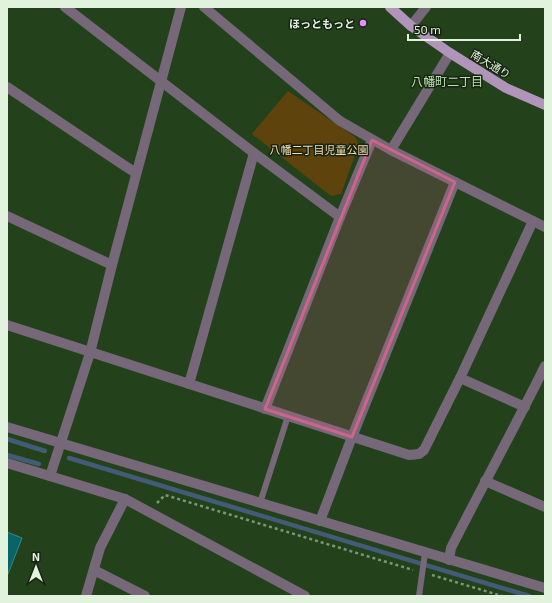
<svg xmlns="http://www.w3.org/2000/svg" width="552" height="603" font-family="'Exo 2','Noto Sans JP',sans-serif">
  <style>
    .green { fill: #5e430d }
    .lines { fill: none; stroke-linecap: round; stroke-linejoin: round }
    .stream { stroke: #445b78; stroke-width: 4.5 }
    .building { fill: #096467; stroke: #3b8589 }
    .path { stroke: #7c9575; stroke-width: 2.5; stroke-dasharray: 3 3; stroke-linecap: butt }
    .service { stroke: #766779; stroke-width: 6 }
    .minor { stroke: #766779; stroke-width: 10 }
    .tertiary { stroke: #766779; stroke-width: 10 }
    .primary { stroke: #b194b9; stroke-width: 10 }
    .marked { fill: #cd6588; fill-opacity: 0.2; stroke: #cd6588; stroke-width: 3; stroke-linejoin: round }
    .poi-dot { fill: #e88eff; stroke: #172413; stroke-width: 1.5 }
    .labels { text-anchor: middle; dominant-baseline: central; stroke-width: 3; stroke-linejoin: round; paint-order: stroke }
    .poi-label { font-size: 11px; font-weight: bold; fill: #e1f3dc; stroke: #172413; text-anchor: end }
    .street-label { font-size: 11px; fill: #e1f3dc; stroke: #172413 }
    .park-label { font-size: 11px; fill: #f8ddb3; stroke: #172413 }
    .neighbourhood-label { font-size: 12px; fill: #bbe0b2; stroke: #172413 }
  </style>
  <rect width="100%" height="100%" fill="#23421b"/>
  <!-- green -->
  <path class="green" d="M288,91L355,137L359,144L341,194L331,196L252,134Z"/>
  <g class="lines">
    <!-- stream -->
    <g class="stream">
      <path d="M7,439L45,451"/>
      <path d="M7,455L39,464"/>
      <path d="M69,458L529,596"/>
    </g>
  </g>
  <!-- building -->
  <path class="building" d="M7,532L22,538L8,574L7,573Z"/>
  <g class="lines">
    <!-- path -->
    <g class="path">
      <path d="M157,503L165,495L413,570"/>
      <path d="M432,575L502,596"/>
    </g>
    <!-- service -->
    <g class="service">
      <path d="M260,503L288,416"/>
      <path d="M419,596L425,553"/>
    </g>
    <!-- minor -->
    <g class="minor">
      <path d="M65,7L254,153L340,217"/>
      <path d="M204,7L340,121L391,150L545,227"/>
      <path d="M411,26L426,7"/>
      <path d="M7,87L122,164L136,173"/>
      <path d="M391,150L450,53"/>
      <path d="M7,216L112,265"/>
      <path d="M7,325L409,455L419,454L424,450L460,378L533,221"/>
      <path d="M460,378L525,407"/>
      <path d="M189,384L254,153"/>
      <path d="M265,409L340,217L372,140"/>
      <path d="M7,427L545,588"/>
      <path d="M7,463L125,499L305,596"/>
      <path d="M50,476L90,353L112,265L181,7"/>
      <path d="M485,481L545,507"/>
      <path d="M320,521L352,437L455,182"/>
      <path d="M94,570L145,596"/>
      <path d="M86,596L100,548L125,499"/>
    </g>
    <!-- tertiary -->
    <path class="tertiary" d="M449,560L451,548C482,487 515,427 545,366"/>
    <!-- primary -->
    <path class="primary" d="M390,7L411,26L450,53L506,88L545,105"/>
  </g>
  <!-- marked area -->
  <path class="marked" d="M372,140L455,182L352,437L265,409Z"/>
  <!-- markers -->
  <circle class="poi-dot" cx="363" cy="23" r="4"/>
  <g class="labels">
    <!-- poi labels -->
    <g class="poi-label">
      <text x="355" y="23">ほっともっと</text>
    </g>
    <!-- street labels -->
    <g class="street-label">
      <text transform="translate(491 64) rotate(31)">南大通り</text>
    </g>
    <!-- park labels -->
    <g class="park-label">
      <text x="319" y="149">八幡二丁目児童公園</text>
    </g>
    <!-- neighbourhood labels -->
    <g class="neighbourhood-label">
      <text x="447" y="81">八幡町二丁目</text>
    </g>
  </g>
  <!-- border -->
  <rect width="552" height="603" fill="none" stroke="#e1f3dc" stroke-width="16"/>
  <!-- north arrow -->
  <g transform="translate(36 567)" stroke="#172413" stroke-width="3" paint-order="stroke">
  <path d="M0-3L7 15L0 10L-7 15Z" fill="#e1f3dc"/>
  <text y="-6" font-size="11" font-weight="bold" text-anchor="middle" fill="#e1f3dc">N</text>
  </g>
  <!-- scale -->
  <path d="M408 34v6h112v-6" fill="none" stroke="#e1f3dc" stroke-width="2"/>
  <text x="414" y="34" font-size="12" fill="#e1f3dc" stroke="#172413" stroke-width="3" paint-order="stroke">50 m</text>
</svg>
